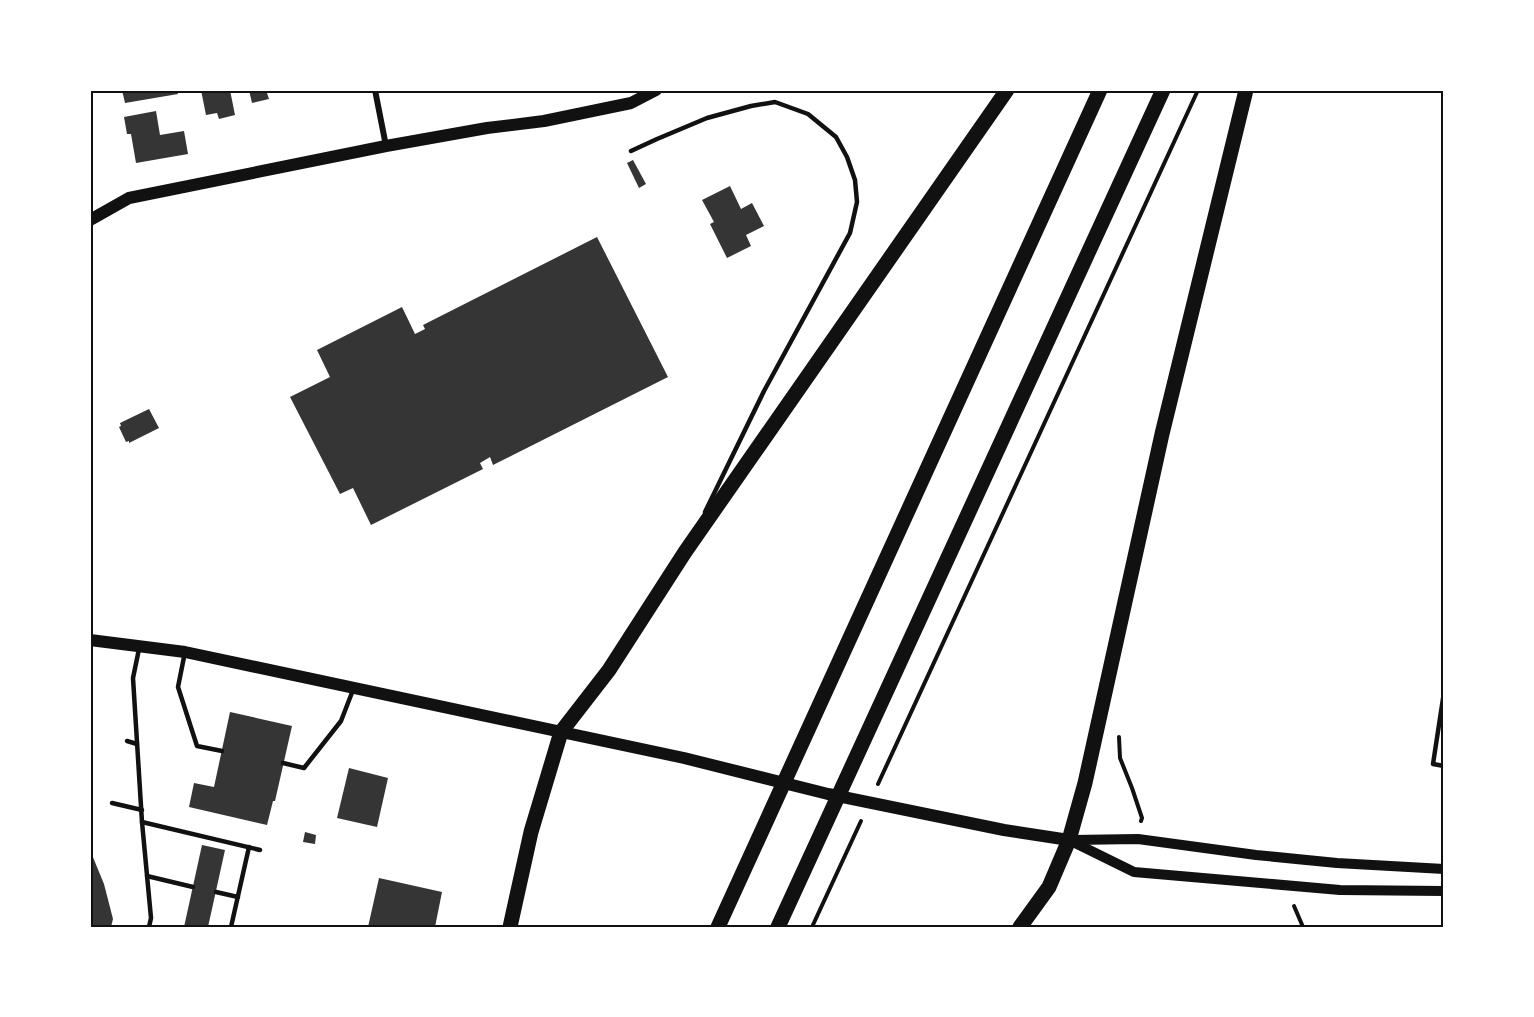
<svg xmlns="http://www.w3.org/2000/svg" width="1534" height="1017" font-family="'PT Sans Narrow',sans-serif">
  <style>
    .building { fill: #353535 }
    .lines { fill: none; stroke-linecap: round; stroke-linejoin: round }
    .path { stroke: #111; stroke-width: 4 }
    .service { stroke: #111; stroke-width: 4.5 }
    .minor { stroke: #111; stroke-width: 6 }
    .tertiary { stroke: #111; stroke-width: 10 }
    .secondary { stroke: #111; stroke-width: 12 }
    .primary { stroke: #111; stroke-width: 15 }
    .neatline { fill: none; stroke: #111; stroke-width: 2 }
  </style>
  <rect width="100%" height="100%" fill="#fff"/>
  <!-- building -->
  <g class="building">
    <path d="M122,90H177L178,94L125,103Z"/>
    <path d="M201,90H230L235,115L219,119L217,113L206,115Z"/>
    <path d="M249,90H276V91L267,93L269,99L252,103Z"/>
    <path d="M156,111L160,135L184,131L188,154L136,163L131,134H127L124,117Z"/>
    <path d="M633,160L646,184L639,188L627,163Z"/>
    <path d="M730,186L741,209L752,203L764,226L746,235L751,246L727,258L710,224L714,222L702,200Z"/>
    <path d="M597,237L668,377L493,465L490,457L480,463L483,469L371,525L353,488L340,494L290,397L330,377L317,350L402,307L415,334L425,329L423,325Z"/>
    <path d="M149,409L159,428L129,443V441L126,442L119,427L121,426L120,423Z"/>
    <path d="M230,712L292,726L275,801H273L267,825L189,807L194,783L214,787Z"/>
    <path d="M349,768L388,778L377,827L337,818Z"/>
    <path d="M305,832L316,835L315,844L303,842Z"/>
    <path d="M202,845L225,850L208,927H184Z"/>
    <path d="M90,850L104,884L113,919L111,927H90Z"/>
    <path d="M379,878L442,892L435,927H368Z"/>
  </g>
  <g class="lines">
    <!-- path -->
    <g class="path">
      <path d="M1119,737L1120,758L1132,788L1142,818L1141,821"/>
      <path d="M878,784L1198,90"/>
      <path d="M1294,906L1303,927"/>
      <path d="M812,927L861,821"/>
    </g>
    <!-- service -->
    <g class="service">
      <path d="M631,151L657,139L707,118L751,106L775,102L808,114L836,137L847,157L855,180L857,202L850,233L764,391L705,512"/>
      <path d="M139,649L133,678L142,822L151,918L149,927"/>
      <path d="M185,652L178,687L197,746L222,751"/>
      <path d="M1444,692L1433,764L1444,766"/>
      <path d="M127,741L137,744"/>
      <path d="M283,763L304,768L341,721L353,690"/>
      <path d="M112,803L142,810"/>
      <path d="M142,822L260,850"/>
      <path d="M147,876L193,887"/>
      <path d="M216,892L238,897"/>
      <path d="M231,927L249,847"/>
    </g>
    <!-- minor -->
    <path class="minor" d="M375,90L386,146"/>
    <!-- tertiary -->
    <g class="tertiary">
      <path d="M1069,840L1134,872L1340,890L1444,891"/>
      <path d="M1072,840L1138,839L1256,855L1337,863L1444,869"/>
    </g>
    <!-- secondary -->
    <g class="secondary">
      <path d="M90,220L129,198L386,146L487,128L544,121L631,103L656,90"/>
      <path d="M90,640L185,652L684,758L828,794L1004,830L1069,840"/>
    </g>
    <!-- primary -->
    <g class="primary">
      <path d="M510,927L531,832L561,732L609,670L685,552L1007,90"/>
      <path d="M718,927L1100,90"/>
      <path d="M778,927L1163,90"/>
      <path d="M1020,927L1049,887L1069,840L1085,783L1162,434L1246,90"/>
    </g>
  </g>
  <!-- border -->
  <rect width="1534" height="1017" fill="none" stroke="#ffffff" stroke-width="183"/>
  <rect x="92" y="92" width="1350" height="834" class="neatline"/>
</svg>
